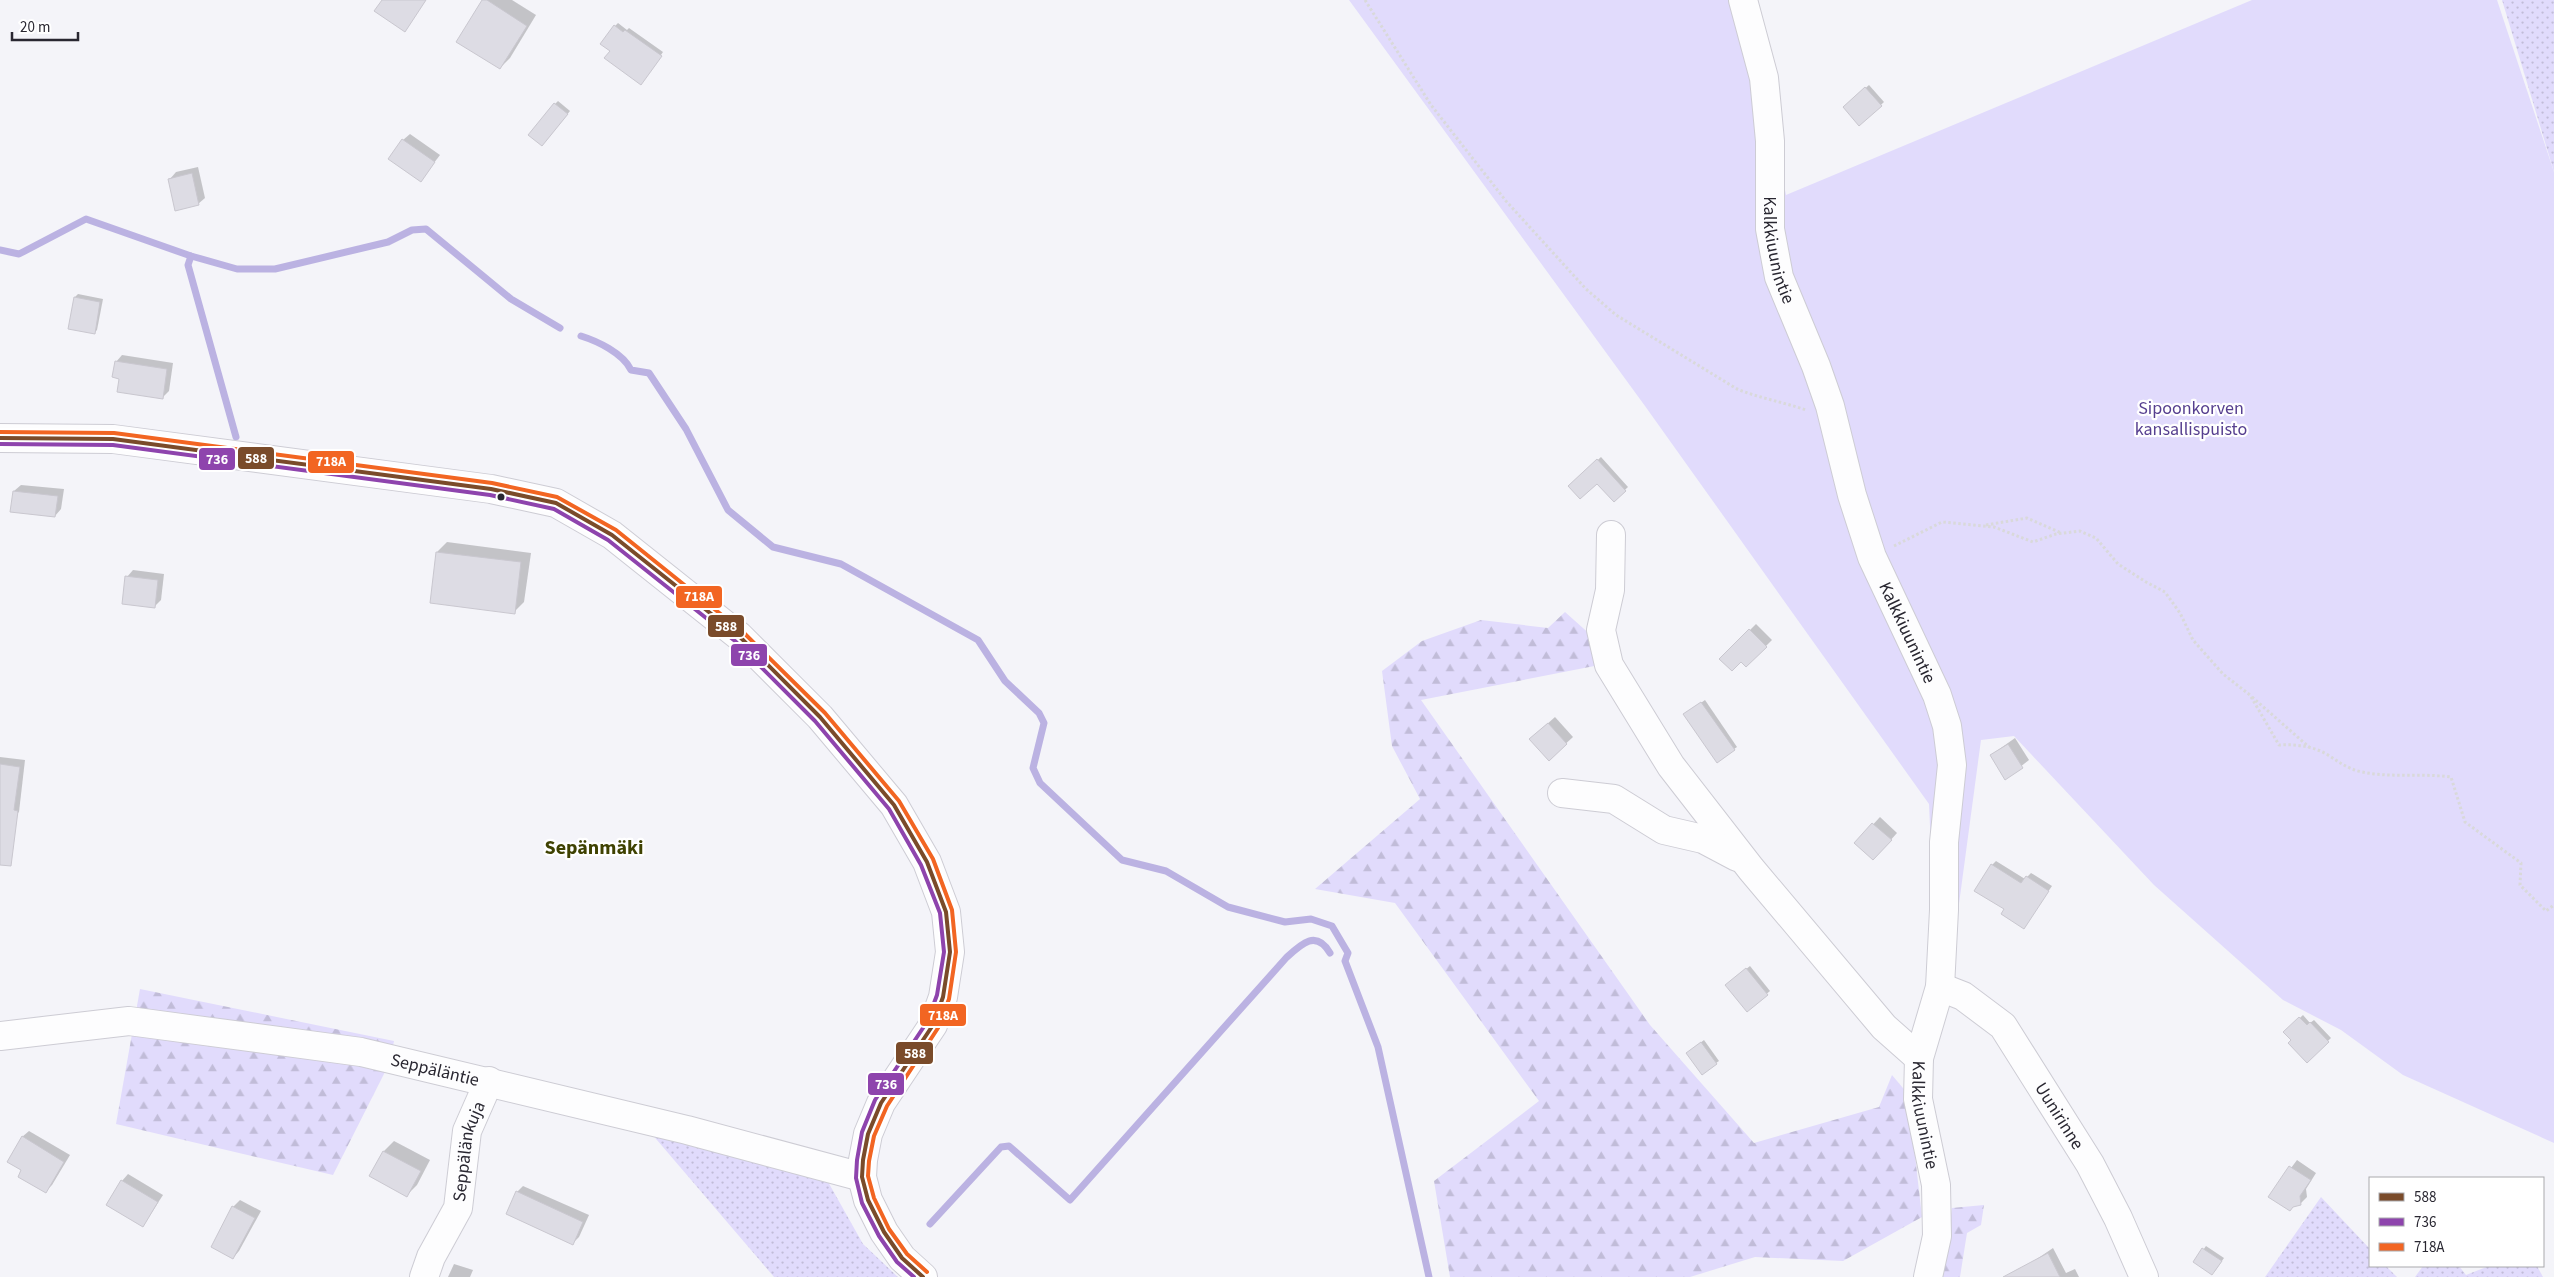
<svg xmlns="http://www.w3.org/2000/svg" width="2554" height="1277" font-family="'Source Sans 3',sans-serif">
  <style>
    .grass { fill: url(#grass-dots) }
    .forest { fill: url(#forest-firs) }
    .park { fill: #e1dbfc }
    .shadow { fill: #0003 }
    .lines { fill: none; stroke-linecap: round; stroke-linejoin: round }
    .stream { stroke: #bbb2e2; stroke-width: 7 }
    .building { fill: #dddce4; stroke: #c9c7cf }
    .minor-casing { stroke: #cdccd4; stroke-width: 30 }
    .path { stroke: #d9d9da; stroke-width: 3; stroke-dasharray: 2.5 2.5; stroke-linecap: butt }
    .minor { stroke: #fdfdfe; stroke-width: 28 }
    .bus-1-casing { stroke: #fff; stroke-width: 8 }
    .bus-2-casing { stroke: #fff; stroke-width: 8 }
    .bus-3-casing { stroke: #fff; stroke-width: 8 }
    .bus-1 { stroke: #7a4b2a; stroke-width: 4 }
    .bus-2 { stroke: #8e44ad; stroke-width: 4 }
    .bus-3 { stroke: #f26522; stroke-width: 4 }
    .bus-dot { fill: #292731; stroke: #fff; stroke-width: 2 }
    .labels { text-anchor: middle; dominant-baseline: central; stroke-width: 4.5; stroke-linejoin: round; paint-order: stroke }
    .street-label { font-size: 18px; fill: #292731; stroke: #fff }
    .park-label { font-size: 18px; fill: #563f8f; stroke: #fff }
    .quarter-label { font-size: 20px; font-weight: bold; fill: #3f4202; stroke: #fff }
    .line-badge { stroke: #fff; stroke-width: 2 }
    .badge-label { font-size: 14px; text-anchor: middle; font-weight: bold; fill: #fff }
  </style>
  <defs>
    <pattern id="grass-dots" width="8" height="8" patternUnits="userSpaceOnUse" patternTransform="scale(1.25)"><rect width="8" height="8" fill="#e1dbfc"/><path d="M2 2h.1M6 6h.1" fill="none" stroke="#c1bcd8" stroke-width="1.8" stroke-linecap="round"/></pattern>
    <pattern id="forest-firs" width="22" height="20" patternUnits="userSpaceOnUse" patternTransform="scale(1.25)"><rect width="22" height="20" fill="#e1dbfc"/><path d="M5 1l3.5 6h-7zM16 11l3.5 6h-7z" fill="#c1bcd8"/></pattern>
  </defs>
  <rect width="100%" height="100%" fill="#f4f4f9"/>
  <!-- grass -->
  <g class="grass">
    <path d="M2502,0H2554V172Z"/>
    <path d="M645,1126L827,1180L863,1244L898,1277H774Z"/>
    <path d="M2321,1197L2370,1249V1266H2386L2397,1277H2265Z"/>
    <path d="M2423,1266H2459L2466,1275L2489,1266H2537L2543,1277H2415Z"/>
  </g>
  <!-- forest -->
  <g class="forest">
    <path d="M1565,612L1620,661L1421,700L1650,1025L1754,1143L1879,1107L1892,1075L1908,1094L1922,1217L1843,1261L1755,1257L1690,1277H1450L1434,1181L1539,1101L1395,903L1315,889L1420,799L1392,746L1382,671L1422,641L1481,620L1548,628Z"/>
    <path d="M140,989L394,1041L389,1064L333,1175L116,1124Z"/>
    <path d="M1984,1205L1981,1225L1967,1233L1960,1277H1934L1947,1243L1952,1208Z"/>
  </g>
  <!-- park -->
  <path class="park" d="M1349,0H1747L1786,195L2252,0H2497L2554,172V1143L2403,1075L2341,1030L2283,1000L2154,885L2014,736L1981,740L1952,956L1936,959L1929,804L1645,406Z"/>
  <!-- shadow -->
  <g class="shadow">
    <path d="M483,0H512L536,15L510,58L500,68Z"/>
    <path d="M618,23L627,30L629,28L663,52L644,80L611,51L615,26Z"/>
    <path d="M1869,85L1884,102L1860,124L1844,107Z"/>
    <path d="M558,101L570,111L545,142L555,104Z"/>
    <path d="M410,134L440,155L421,180L403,140Z"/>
    <path d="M198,167L205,198L198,204L170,179L176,172Z"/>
    <path d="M78,294L103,299L97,330L94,333L75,297Z"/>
    <path d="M122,355L173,363L169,391L163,397L121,378L116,362Z"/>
    <path d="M1601,457L1628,487L1614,500L1597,482L1570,486Z"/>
    <path d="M21,485L64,489L61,509L55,516L12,511L14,491Z"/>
    <path d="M447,542L531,553L524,602L514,612L437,552Z"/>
    <path d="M133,570L164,574L161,600L154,607L127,577Z"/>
    <path d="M1756,624L1772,640L1746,666L1741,660L1721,659Z"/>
    <path d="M1705,700L1737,747L1734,749L1688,712Z"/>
    <path d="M1555,717L1573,737L1549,759L1537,733Z"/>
    <path d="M2015,738L2029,760L2006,778L1991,755Z"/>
    <path d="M0,757L25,760L19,812L12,818L0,816Z"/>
    <path d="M1880,817L1897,833L1880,852L1856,843Z"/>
    <path d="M1996,861L2025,879L2031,873L2052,886L2024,927L2006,909L1992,865Z"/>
    <path d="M1750,966L1770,991L1747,1010L1730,982Z"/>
    <path d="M2303,1015L2310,1023L2314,1020L2331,1038L2307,1061L2285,1032Z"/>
    <path d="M1704,1040L1719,1061L1716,1063L1691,1050Z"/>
    <path d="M29,1131L70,1155L52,1185L45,1192L23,1170L22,1137Z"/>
    <path d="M394,1141L430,1160L417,1185L407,1195L371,1176L384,1151Z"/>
    <path d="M2297,1160L2316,1173L2306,1189L2307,1197L2300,1204L2270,1196Z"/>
    <path d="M128,1174L163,1195L143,1226L122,1181Z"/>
    <path d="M523,1186L589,1215L579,1237L573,1243L517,1192Z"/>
    <path d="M240,1200L261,1211L239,1251L233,1258V1207Z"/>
    <path d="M2206,1246L2224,1258L2215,1271L2195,1261Z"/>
    <path d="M2053,1248L2066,1273L2075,1269L2079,1277H2038L2031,1263Z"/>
    <path d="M454,1264L473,1270L470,1277H448Z"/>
  </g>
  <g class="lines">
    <!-- stream -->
    <g class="stream">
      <path d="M0,250L19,254L86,219L191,256L237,269H275L388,242L412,230L426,229L511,299L560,328"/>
      <path d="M191,256L188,265L236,437"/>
      <path d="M581,336C597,341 623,353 631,370L649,373L686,429L728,510L773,547L841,564L978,640L1005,681L1039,713L1044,723L1033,768L1040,783L1122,860L1166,871L1228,907L1285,922L1311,919L1332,926L1348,953L1345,961L1378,1047L1429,1277"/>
      <path d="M930,1224L1001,1147L1009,1146L1070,1200L1286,958C1301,944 1316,929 1330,953"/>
    </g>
  </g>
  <!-- building -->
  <g class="building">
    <path d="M382,0H426L405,32L374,11Z"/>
    <path d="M482,0H487L527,26L500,69L456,42Z"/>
    <path d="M614,25L623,32L625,30L662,56L641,85L604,58L610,51L600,44Z"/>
    <path d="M1865,87L1882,106L1859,126L1843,107Z"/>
    <path d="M554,103L568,114L542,146L528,135Z"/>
    <path d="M402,139L435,162L421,182L388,159Z"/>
    <path d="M192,173L199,205L175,211L168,179Z"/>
    <path d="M74,297L100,302L95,334L68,329Z"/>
    <path d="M115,361L167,369L163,399L117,392L119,379L112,377Z"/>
    <path d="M1597,459L1626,491L1614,502L1597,484L1580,499L1568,486Z"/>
    <path d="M13,491L58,496L55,517L10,512Z"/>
    <path d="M436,552L521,562L515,614L430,603Z"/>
    <path d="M125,576L158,580L155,608L122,604Z"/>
    <path d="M1749,629L1767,647L1746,667L1741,662L1732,671L1719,659Z"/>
    <path d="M1701,702L1735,750L1717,763L1683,714Z"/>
    <path d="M1548,723L1567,744L1549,761L1529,739Z"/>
    <path d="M2008,744L2023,768L2005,780L1990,755Z"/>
    <path d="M0,764L20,767L14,810L18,811L11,866L0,865Z"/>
    <path d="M1872,823L1892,840L1873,860L1854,843Z"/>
    <path d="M1991,864L2021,883L2026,876L2049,891L2024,929L2001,914L2004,909L1974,891Z"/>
    <path d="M1746,968L1768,995L1747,1012L1725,985Z"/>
    <path d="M2299,1017L2307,1025L2310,1022L2329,1042L2307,1063L2288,1043L2291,1040L2283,1032Z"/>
    <path d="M1701,1042L1717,1064L1702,1075L1686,1053Z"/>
    <path d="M22,1136L64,1162L46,1193L18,1177L21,1170L7,1162Z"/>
    <path d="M383,1151L421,1171L407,1197L369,1176Z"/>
    <path d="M2289,1166L2311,1180L2300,1196L2301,1205L2293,1207L2290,1211L2268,1197Z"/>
    <path d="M121,1180L158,1202L143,1227L106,1205Z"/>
    <path d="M516,1191L583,1222L573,1245L506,1214Z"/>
    <path d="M232,1206L255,1218L233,1259L211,1247Z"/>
    <path d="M2202,1248L2222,1261L2212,1275L2193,1262Z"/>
    <path d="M2048,1253L2060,1277H2003Z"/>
  </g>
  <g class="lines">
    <!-- minor casing -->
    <g class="minor-casing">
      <g id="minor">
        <path id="s1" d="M1743,0L1764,78L1770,141V229L1779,277L1816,366L1830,406L1852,495L1872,557L1937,695L1947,726L1952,765L1944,842V910L1940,987L1919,1058L1918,1099L1936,1185L1937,1236L1928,1277"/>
        <path d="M0,438L113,439L491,489L556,503L612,535L739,636L820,717L894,805L927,862L946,912L950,952L943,997L933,1025L881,1103L868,1134L863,1160L862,1177L868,1200L884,1232L902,1258L923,1277"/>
        <path d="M1611,535L1610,590L1601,630L1609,665L1671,766L1751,869L1884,1027L1919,1058"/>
        <path d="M1562,793L1614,799L1664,830L1703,839L1737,857"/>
        <path id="s2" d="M1940,987L1963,996L2003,1026L2090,1164L2118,1218L2144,1277"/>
        <path id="s3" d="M0,1036L129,1021L361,1052L687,1130L862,1177"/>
        <path id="s4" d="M424,1277L431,1257L458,1208L467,1131L489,1081"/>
      </g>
    </g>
    <!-- path -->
    <g class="path">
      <path d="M1365,0L1431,105L1506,201L1586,289L1616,315L1737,389C1759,398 1783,402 1806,410"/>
      <path d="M1986,525L2027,518L2061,533"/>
      <path d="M1894,546L1942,522L1994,527L2033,542L2056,534L2080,531L2096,538L2118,564L2146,582L2165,592L2180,613L2193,640L2223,674L2250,695L2279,745C2296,744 2313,746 2328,755C2339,762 2348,769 2362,772C2391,778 2421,773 2451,777L2465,822L2521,863L2520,885L2546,911L2554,905"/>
      <path d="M2252,697L2309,747"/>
    </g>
    <!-- minor -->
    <use href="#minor" class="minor"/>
    <!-- bus-1 casing -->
    <g class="bus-1-casing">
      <path id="bus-1" d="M0,438L113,439L491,489L556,503L612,535L739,636L820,717L894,805L927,862L946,912L950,952L943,997L933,1025L881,1103L868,1134L863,1160L862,1177L868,1200L884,1232L902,1258L923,1277"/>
    </g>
    <!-- bus-2 casing -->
    <g class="bus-2-casing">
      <path id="bus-2" d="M0,444L113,445L490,495L554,509L608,540L735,641L815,721L889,809L921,865L940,913L944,952L937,995L927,1022L875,1100L862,1132L857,1160L856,1178L862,1203L879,1236L897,1262L914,1277"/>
    </g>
    <!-- bus-3 casing -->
    <g class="bus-3-casing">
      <path id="bus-3" d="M0,432L114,433L492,483L557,497L616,530L743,632L825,713L899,801L933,859L952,910L956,952L949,999L938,1028L887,1106L874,1136L869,1161L868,1176L874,1198L889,1229L907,1254L927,1272"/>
    </g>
    <!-- bus-1 -->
    <use href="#bus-1" class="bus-1"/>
    <!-- bus-2 -->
    <use href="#bus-2" class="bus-2"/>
    <!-- bus-3 -->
    <use href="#bus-3" class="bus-3"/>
  </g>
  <!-- markers -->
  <circle class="bus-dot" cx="501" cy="497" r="4.5"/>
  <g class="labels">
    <!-- street labels -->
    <g class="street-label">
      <text stroke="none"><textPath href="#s1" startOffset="254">Kalkkiuunintie</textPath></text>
      <text stroke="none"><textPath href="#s1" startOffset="660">Kalkkiuunintie</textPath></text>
      <text stroke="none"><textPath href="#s3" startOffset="440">Seppäläntie</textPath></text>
      <text stroke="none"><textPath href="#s1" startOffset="1155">Kalkkiuunintie</textPath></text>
      <text stroke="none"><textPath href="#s2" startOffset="181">Uunirinne</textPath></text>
      <text stroke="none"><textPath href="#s4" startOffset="135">Seppälänkuja</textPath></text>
    </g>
    <!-- park labels -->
    <g class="park-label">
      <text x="2191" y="408">Sipoonkorven<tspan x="2191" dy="21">kansallispuisto</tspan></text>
    </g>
    <!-- quarter labels -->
    <g class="quarter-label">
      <text x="594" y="848">Sepänmäki</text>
    </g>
  </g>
  <g class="line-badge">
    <rect x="237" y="446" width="38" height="24" rx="5" fill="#7a4b2a"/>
    <rect x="198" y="447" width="38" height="24" rx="5" fill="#8e44ad"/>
    <rect x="307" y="450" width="48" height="24" rx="5" fill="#f26522"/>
    <rect x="675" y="585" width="48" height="24" rx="5" fill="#f26522"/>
    <rect x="707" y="614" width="38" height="24" rx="5" fill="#7a4b2a"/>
    <rect x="730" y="643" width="38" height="24" rx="5" fill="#8e44ad"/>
    <rect x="919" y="1003" width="48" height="24" rx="5" fill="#f26522"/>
    <rect x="895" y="1041" width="39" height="24" rx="5" fill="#7a4b2a"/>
    <rect x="867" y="1072" width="38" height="24" rx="5" fill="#8e44ad"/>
  </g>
  <g class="badge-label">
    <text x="256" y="463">588</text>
    <text x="217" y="464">736</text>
    <text x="331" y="466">718A</text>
    <text x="699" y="601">718A</text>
    <text x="726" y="631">588</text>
    <text x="749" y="660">736</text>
    <text x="943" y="1020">718A</text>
    <text x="915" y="1058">588</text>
    <text x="886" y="1089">736</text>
  </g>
  <!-- legend -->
  <rect x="2369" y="1177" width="175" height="90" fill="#ffffff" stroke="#a9a9ad"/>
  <rect x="2379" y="1193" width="25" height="8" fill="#7a4b2a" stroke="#a9a9ad"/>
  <text x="2414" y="1202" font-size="15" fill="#292731">588</text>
  <rect x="2379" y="1218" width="25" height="8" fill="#8e44ad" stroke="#a9a9ad"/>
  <text x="2414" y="1227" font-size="15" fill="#292731">736</text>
  <rect x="2379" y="1243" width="25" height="8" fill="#f26522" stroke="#a9a9ad"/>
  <text x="2414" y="1252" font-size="15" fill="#292731">718A</text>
  <!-- scale -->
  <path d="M12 32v8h66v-8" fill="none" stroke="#292731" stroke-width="2.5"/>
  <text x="20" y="32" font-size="15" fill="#292731" stroke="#ffffff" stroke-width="4" paint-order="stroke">20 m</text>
</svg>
